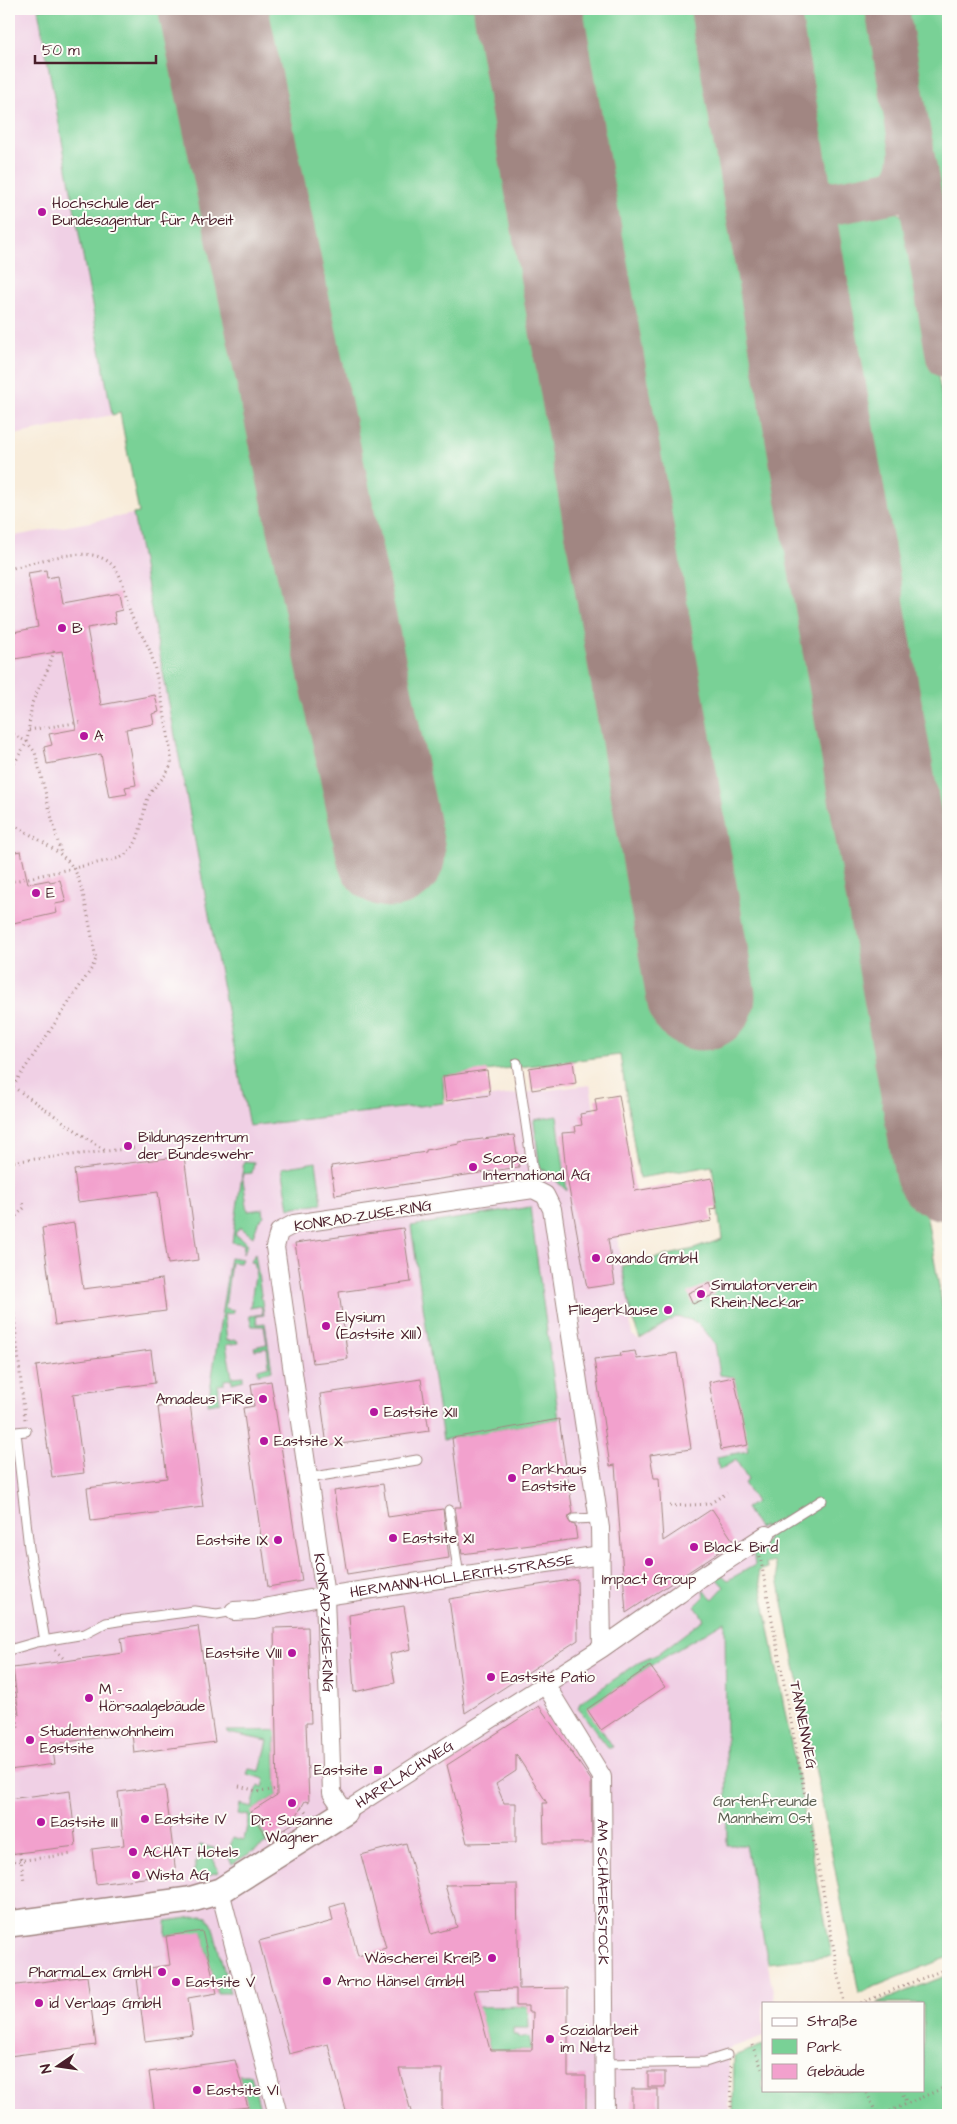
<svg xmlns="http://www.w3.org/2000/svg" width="957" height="2124" font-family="'Architects Daughter',sans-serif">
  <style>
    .built { fill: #f0d0e5 }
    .green { fill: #79d196; stroke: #627860 }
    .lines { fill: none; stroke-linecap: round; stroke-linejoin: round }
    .taxiway { stroke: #a18682; stroke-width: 44 }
    .runway { stroke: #a18682; stroke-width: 109 }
    .building { fill: #f2a1cd; fill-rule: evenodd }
    .lane-casing { stroke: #a18682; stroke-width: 11 }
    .street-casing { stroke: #a18682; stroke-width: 20 }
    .secondary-casing { stroke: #a18682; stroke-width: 28 }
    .path { stroke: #a18682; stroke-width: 3; stroke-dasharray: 1 4; stroke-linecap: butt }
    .lane { stroke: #fff; stroke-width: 9 }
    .street { stroke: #fff; stroke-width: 18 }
    .secondary { stroke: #fff; stroke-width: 25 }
    .poi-dot { fill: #b5179e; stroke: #fdfcf7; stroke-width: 2 }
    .labels { text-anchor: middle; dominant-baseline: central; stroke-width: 4; stroke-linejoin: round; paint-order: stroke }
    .poi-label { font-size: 15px; fill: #4a1f2b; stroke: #fdfcf7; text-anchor: start }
    .street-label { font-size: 15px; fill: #4a1f2b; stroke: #fdfcf7 }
    .park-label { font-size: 15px; fill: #5a5d50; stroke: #fdfcf7 }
  </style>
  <rect width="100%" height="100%" fill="#fdfcf7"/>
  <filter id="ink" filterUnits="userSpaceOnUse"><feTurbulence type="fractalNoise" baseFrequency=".02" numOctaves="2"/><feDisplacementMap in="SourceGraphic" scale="10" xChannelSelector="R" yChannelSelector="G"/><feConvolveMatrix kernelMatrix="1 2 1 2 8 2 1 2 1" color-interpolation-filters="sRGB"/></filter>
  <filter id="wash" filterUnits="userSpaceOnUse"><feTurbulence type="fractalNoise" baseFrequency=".0096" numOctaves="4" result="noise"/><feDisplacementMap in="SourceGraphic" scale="20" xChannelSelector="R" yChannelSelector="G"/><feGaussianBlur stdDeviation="1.12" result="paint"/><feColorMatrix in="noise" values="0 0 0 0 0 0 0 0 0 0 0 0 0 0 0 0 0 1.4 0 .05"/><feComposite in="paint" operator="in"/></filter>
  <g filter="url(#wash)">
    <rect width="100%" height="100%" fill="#f8ecda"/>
    <!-- built -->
    <g class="built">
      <path d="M9,9H38L112,415L9,436Z"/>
      <path d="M133,514L249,1126L590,1085L632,1318L630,1324L632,1335L640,1340L676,1317L719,1297L762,1525L775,1561L766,1564L767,1568L758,1571L727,1845H746L775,2003H763V2036L725,2050L729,2061V2115H9V537Z"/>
    </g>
    <!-- green -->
    <g class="green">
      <path d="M38,9H715L948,1338V1957L859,1993L775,1562L766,1564L767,1568L758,1571L832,1956L768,1963L746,1845H727L725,1621L650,1666L588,1709L613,1747H608L578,1708L580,1703L638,1663L658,1654L704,1619L695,1606L705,1596L702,1589L713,1599L724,1587L715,1577L717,1571L728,1580L755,1565L753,1549L767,1541L763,1526L758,1528L746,1508L756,1502L744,1483L748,1480L736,1460L719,1470L717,1457L748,1451L734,1377L720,1375L715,1344L706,1332L697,1323L688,1319L676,1317L640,1339L632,1318L622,1266L694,1249L722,1239L712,1166L639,1178L620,1055L443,1076L444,1103L249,1126L133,514L139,513L120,413L112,415Z"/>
      <path d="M775,9H874L898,143C898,152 897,161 892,169C880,188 831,194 814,180C807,174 804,165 801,157Z"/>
      <path d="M899,9H948V291Z"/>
      <path d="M872,208C889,208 900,211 911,225L948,432V978L818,254C826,213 834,214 872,208Z"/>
      <path d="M557,1116L567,1191L545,1170L540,1169L534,1122V1120Z"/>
      <path d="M244,1161L254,1162L252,1173L242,1174L248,1211L263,1209L264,1216L258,1222L253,1237L240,1227L235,1234L248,1244L243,1254L244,1244L232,1242Z"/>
      <path d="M316,1162L322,1203L289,1208L282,1168Z"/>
      <path d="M530,1207L559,1419L443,1440L411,1226Z"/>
      <path d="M255,1253L264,1315L256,1316L257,1324L265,1323L272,1371L258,1374V1369L269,1366L267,1348L255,1350L254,1347L267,1344L264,1326H252L249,1316L263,1314L261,1306L250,1308L256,1269L254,1268L255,1263L251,1262Z"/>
      <path d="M230,1257L242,1259L240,1263L231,1262L225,1308L234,1310L233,1313L224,1314L227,1341L237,1340L238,1343L226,1345L232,1377L243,1376V1380L232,1383V1379L224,1380V1384L217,1385L220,1402L208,1404Z"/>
      <path d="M304,1730V1737L275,1738L277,1795L250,1812L270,1841L232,1864L228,1854L233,1837L244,1840L249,1816L238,1814L240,1804L252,1807L258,1786L263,1787L265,1779L247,1774L249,1769L260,1771L268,1741L228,1733L226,1731Z"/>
      <path d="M200,1845L214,1848L212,1856L219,1872L192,1879L196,1862H198L197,1854Z"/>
      <path d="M202,1916L207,1917L212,1924L230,1993H217L202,1932L166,1936V1921Z"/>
      <path d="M948,1975V2115H733L734,2056L763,2045V2090H923V2003H877Z"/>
      <path d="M528,2006L529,2028H513V2035H518L519,2038L529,2037L532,2050H496V2070L478,2007Z"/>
      <path d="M239,2075H251L262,2115H250Z"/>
    </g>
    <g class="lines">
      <!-- taxiway -->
      <g class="taxiway">
        <path d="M887,9L948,357"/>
        <path d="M775,180C779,189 781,198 789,203C804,212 870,195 891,192C909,185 911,165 912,147"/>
        <path d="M911,954C918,982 919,1003 948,1016"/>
      </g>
      <!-- runway -->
      <g class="runway">
        <path d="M213,9L391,853"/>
        <path d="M528,9L701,996"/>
        <path d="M745,9L948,1166"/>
      </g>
    </g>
    <g id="blocks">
      <!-- building -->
      <g class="building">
        <path d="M46,570L47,578L58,576L63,603L119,593L122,610L114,612L116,623L87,628L101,705L155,695L159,712L152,714L154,724L126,729L136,785L125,787L127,794L109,797L101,754L47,764L44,747L52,745L49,734L76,729L62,651L9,660V633L38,627L28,573Z"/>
        <path d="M21,851L28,884L49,880L50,882L60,880L66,902L55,904L57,913L9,924V853Z"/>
        <path d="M573,1061L576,1083L532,1090L529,1068Z"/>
        <path d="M487,1070L490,1095L446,1101L443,1076Z"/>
        <path d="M619,1095L635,1191L712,1178L717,1208L710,1209L712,1221L608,1239L615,1284L587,1288L566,1172L562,1133L576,1132L575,1126L582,1125L580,1114L597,1111L595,1099Z"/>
        <path d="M514,1135L519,1167L335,1195L331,1166L426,1152V1150L459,1144V1142Z"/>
        <path d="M184,1156L198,1260L168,1264L158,1192L78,1202L74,1170Z"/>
        <path d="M74,1223L83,1289L162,1279L166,1311L55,1325L42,1228Z"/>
        <path d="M403,1228L411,1282L339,1292L348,1359L313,1363L295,1243Z"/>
        <path d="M710,1283L715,1294L693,1304L688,1293Z"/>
        <path d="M151,1350L155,1383L73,1394L84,1473L52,1477L36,1366Z"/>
        <path d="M635,1351L637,1359L677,1353L691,1449L650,1455L654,1478H659L663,1541L712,1509L734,1542L626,1613L615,1465L610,1466L594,1359L621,1356L620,1353Z"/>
        <path d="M734,1377L748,1445L721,1450L709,1382Z"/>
        <path d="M421,1379L429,1431L327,1446L320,1394Z"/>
        <path d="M271,1381L302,1581L268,1587L243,1408L254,1406L251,1384Z"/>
        <path d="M190,1403L203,1507L91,1521L87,1488L167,1478L158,1407Z"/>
        <path d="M559,1419L573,1513L569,1516L568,1520L571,1524L575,1525L577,1539L462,1554L455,1507H461L452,1438Z"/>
        <path d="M383,1484L388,1517L443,1509L449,1558L347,1574L334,1491Z"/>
        <path d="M577,1579L578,1640L465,1713L449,1599Z"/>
        <path d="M404,1606L411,1649L390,1654L395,1683L354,1692L349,1615Z"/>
        <path d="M198,1626L215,1742L134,1753L132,1733L52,1744L55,1764L9,1770V1717L19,1715L13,1668L123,1653L121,1638Z"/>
        <path d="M308,1627L311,1723H306L309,1802L305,1801L297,1815L300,1819L268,1839L250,1812L277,1795L274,1628Z"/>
        <path d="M650,1666L665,1687L601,1730L587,1709Z"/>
        <path d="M539,1706L591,1780L592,1843H544L543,1803H547L516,1754V1771L496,1784L504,1803H516V1842L467,1843L447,1765Z"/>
        <path d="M165,1786L176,1874L96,1884L92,1849L124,1845L118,1792Z"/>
        <path d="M70,1791L76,1846L9,1854V1799Z"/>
        <path d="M406,1843L431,1934L457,1927L445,1885L517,1884L519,1989L568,1988V2076H586V2115H442V2069H399L412,2115H347L328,2044L289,2054L259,1941L333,1921L330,1907L344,1903L358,1956L386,1948L361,1855ZM516,1989V2006H528V2012H533L532,2050H490L474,1990Z"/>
        <path d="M202,1931L217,1993L188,1998L193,2035L145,2041L136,1970L170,1965L166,1936Z"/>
        <path d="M87,1976L96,2045L9,2056V1986Z"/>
        <path d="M235,2060L248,2107L182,2115H155L149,2072Z"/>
        <rect x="648" y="2072" width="17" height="15"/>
        <rect x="632" y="2089" width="26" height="26"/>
      </g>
    </g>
  </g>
  <g filter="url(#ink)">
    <use href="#blocks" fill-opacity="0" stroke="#a18682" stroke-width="1"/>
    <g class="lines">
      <!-- lane casing -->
      <g class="lane-casing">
        <g id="lane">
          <path d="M517,1063L533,1172V1189"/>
          <path d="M26,1431L16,1432L29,1548L45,1641"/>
          <path d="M308,1478L417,1460"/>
          <path d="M449,1510L459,1576"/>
          <path d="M574,1519L598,1518"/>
          <path d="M766,1535L822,1500"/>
          <path d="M9,1650L37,1642L85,1634L106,1623L118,1621L194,1611L217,1614L234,1611"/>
          <path d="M605,2064L705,2062L727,2055"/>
        </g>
      </g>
      <!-- street casing -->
      <g class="street-casing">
        <g id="street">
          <path id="s1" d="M234,1611L254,1610L325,1596L601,1555"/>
          <path id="s2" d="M602,1648L600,1528L552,1209L545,1195L533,1189L294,1224L279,1232L275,1247L325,1596L332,1793L345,1812L602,1648L679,1594L700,1578L766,1535"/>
          <path id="s3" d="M545,1684L602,1777L605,2115"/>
          <path d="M220,1891L278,2115"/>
        </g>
      </g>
      <!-- secondary casing -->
      <g class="secondary-casing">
        <path id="secondary" d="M9,1924L189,1900L220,1891L345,1812"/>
      </g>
      <!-- path -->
      <g class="path">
        <path d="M9,569C33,563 79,547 102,558C126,569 124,597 132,617C137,629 145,639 150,651C155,664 173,751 171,763C168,777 153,785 148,798C139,821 144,844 120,858L14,881"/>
        <path d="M29,730L82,722"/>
        <path d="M9,732L27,742L35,752L61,854"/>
        <path d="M9,772L27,742L32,703L50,664L55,647"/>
        <path d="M9,822C28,834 62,850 74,869C84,886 92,938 96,959L92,968L9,1092"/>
        <path d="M9,1084L107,1152"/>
        <path d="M9,1162L134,1148"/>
        <path d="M9,1223L24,1208L23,1201"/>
        <path d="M9,1269L25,1420"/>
        <path d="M9,1332H17"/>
        <path d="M670,1506L709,1504L727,1493"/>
        <path d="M760,1556L844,2003"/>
        <path d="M55,1650L65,1660"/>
        <path d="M11,1662L18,1728"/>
        <path d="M239,1786L260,1792L277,1789"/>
        <path d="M301,1808L307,1812"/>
        <path d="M20,1853L24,1881"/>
        <path d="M9,1862L72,1854"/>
        <path d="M861,2003L948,1968"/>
        <path d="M752,2045L763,2071"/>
        <path d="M731,2066V2115"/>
        <path d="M901,2090L907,2104"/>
        <path d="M867,2093L877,2115"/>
        <path d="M881,2115L948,2086"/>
      </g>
      <!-- lane -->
      <use href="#lane" class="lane"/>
      <!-- street -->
      <use href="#street" class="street"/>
      <!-- secondary -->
      <use href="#secondary" class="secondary"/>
    </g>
  </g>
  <!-- markers -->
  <g class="poi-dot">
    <circle cx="42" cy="212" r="5"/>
    <circle cx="62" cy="628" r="5"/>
    <circle cx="84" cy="736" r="5"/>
    <circle cx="36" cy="893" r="5"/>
    <circle cx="128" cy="1146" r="5"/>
    <circle cx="473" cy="1167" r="5"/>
    <circle cx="596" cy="1258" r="5"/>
    <circle cx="701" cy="1294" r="5"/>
    <circle cx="668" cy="1310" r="5"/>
    <circle cx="326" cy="1326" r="5"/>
    <circle cx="263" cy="1399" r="5"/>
    <circle cx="374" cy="1412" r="5"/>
    <circle cx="264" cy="1441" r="5"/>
    <circle cx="512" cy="1478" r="5"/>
    <circle cx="393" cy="1538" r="5"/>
    <circle cx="278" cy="1540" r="5"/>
    <circle cx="694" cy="1547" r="5"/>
    <circle cx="649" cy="1562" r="5"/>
    <circle cx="292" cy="1653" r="5"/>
    <circle cx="491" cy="1677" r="5"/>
    <circle cx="89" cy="1698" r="5"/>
    <circle cx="30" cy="1740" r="5"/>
    <rect x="373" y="1765" width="10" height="10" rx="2.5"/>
    <circle cx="292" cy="1803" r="5"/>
    <circle cx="145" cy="1819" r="5"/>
    <circle cx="41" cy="1822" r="5"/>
    <circle cx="133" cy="1852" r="5"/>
    <circle cx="136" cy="1875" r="5"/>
    <circle cx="492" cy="1958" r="5"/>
    <circle cx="162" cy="1972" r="5"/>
    <circle cx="327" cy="1981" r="5"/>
    <circle cx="176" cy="1982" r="5"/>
    <circle cx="39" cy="2003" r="5"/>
    <circle cx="550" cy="2039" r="5"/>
    <circle cx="197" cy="2090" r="5"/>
  </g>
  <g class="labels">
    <!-- poi labels -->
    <g class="poi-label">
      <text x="52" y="203">Hochschule der<tspan x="52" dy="17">Bundesagentur für Arbeit</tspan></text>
      <text x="72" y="628">B</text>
      <text x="94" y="736">A</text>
      <text x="46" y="893">E</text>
      <text x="138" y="1137">Bildungszentrum<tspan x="138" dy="17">der Bundeswehr</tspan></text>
      <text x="483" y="1158">Scope<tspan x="483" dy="17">International AG</tspan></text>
      <text x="606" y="1258">oxando GmbH</text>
      <text x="711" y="1285">Simulatorverein<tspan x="711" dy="17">Rhein-Neckar</tspan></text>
      <text x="658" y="1310" text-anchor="end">Fliegerklause</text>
      <text x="336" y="1317">Elysium<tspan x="336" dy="17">(Eastsite XIII)</tspan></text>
      <text x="253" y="1399" text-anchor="end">Amadeus FiRe</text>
      <text x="384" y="1412">Eastsite XII</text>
      <text x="274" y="1441">Eastsite X</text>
      <text x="522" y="1469">Parkhaus<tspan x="522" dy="17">Eastsite</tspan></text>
      <text x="403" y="1538">Eastsite XI</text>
      <text x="268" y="1540" text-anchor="end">Eastsite IX</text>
      <text x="704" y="1547">Black Bird</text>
      <text x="649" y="1579" text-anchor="middle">Impact Group</text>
      <text x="282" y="1653" text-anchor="end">Eastsite VIII</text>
      <text x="501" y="1677">Eastsite Patio</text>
      <text x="99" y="1689">M -<tspan x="99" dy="17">Hörsaalgebäude</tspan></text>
      <text x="40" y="1731">Studentenwohnheim<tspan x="40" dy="17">Eastsite</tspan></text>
      <text x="368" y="1770" text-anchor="end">Eastsite</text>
      <text x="155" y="1819">Eastsite IV</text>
      <text x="292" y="1820" text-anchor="middle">Dr. Susanne<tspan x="292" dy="17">Wagner</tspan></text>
      <text x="51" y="1822">Eastsite III</text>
      <text x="143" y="1852">ACHAT Hotels</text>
      <text x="146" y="1875">Wista AG</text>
      <text x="482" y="1958" text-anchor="end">Wäscherei Kreiß</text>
      <text x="152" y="1972" text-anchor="end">PharmaLex GmbH</text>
      <text x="337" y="1981">Arno Hänsel GmbH</text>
      <text x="186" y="1982">Eastsite V</text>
      <text x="49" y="2003">id Verlags GmbH</text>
      <text x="560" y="2030">Sozialarbeit<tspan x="560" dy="17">im Netz</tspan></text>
      <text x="207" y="2090">Eastsite VI</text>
    </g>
    <!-- street labels -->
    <g class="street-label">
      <text transform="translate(363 1216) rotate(-9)">KONRAD-ZUSE-RING</text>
      <text stroke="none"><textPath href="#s1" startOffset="231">HERMANN-HOLLERITH-STRASSE</textPath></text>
      <text stroke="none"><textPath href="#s2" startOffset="1125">KONRAD-ZUSE-RING</textPath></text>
      <text transform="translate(803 1725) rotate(79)">TANNENWEG</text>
      <text stroke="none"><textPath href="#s2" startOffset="1389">HARRLACHWEG</textPath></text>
      <text stroke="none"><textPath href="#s3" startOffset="224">AM SCHÄFERSTOCK</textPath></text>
    </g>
    <!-- park labels -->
    <g class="park-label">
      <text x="765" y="1801">Gartenfreunde<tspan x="765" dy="17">Mannheim Ost</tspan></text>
    </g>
  </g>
  <!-- margin -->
  <rect width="957" height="2124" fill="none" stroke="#fdfcf7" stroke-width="30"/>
  <!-- legend -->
  <rect x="762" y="2002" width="162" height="90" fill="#fdfcf7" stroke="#b5a4a5"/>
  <rect x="772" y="2018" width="25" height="8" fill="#ffffff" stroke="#b5a4a5"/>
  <text x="807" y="2026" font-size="15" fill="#4a1f2b">Straße</text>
  <rect x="772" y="2039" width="25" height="15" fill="#79d196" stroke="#b5a4a5"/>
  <text x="807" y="2052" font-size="15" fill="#4a1f2b">Park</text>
  <rect x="772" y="2064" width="25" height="15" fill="#f2a1cd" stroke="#b5a4a5"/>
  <text x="807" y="2076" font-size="15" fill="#4a1f2b">Gebäude</text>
  <!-- north arrow -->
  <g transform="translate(58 2066) rotate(257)" stroke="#fdfcf7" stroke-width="4" paint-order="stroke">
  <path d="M0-4L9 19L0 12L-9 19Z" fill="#4a1f2b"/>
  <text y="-8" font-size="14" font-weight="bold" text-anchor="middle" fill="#4a1f2b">N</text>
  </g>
  <!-- scale -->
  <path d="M35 55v8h121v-8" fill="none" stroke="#4a1f2b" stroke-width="2.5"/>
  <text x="42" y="55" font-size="15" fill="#4a1f2b" stroke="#fdfcf7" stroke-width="4" paint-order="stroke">50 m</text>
</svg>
